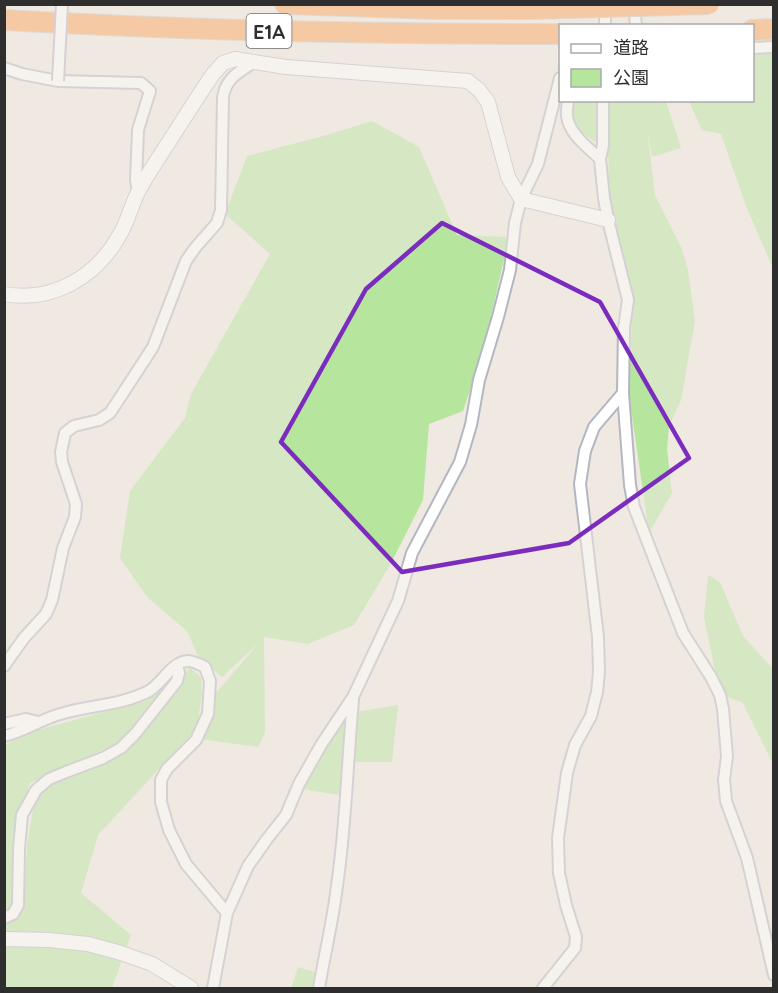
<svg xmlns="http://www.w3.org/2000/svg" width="778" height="993" font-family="Quicksand,'Noto Sans JP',sans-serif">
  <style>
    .green { fill: #b6e59e }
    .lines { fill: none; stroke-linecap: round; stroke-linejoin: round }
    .minor-casing { stroke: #b4b7c1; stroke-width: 14 }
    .tertiary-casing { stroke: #b4b7c1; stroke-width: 16 }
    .motorway-casing { stroke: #c9c9c9; stroke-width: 22 }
    .minor { stroke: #fff; stroke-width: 10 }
    .tertiary { stroke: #fff; stroke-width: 14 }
    .motorway { stroke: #ffa35c; stroke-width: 20 }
    .minor-bridge-casing { stroke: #b4b7c1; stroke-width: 14; stroke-linecap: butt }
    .motorway-bridge-casing { stroke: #c9c9c9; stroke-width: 22; stroke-linecap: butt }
    .minor-bridge { stroke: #fff; stroke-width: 10 }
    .motorway-bridge { stroke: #ffa35c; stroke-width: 20 }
    .marked { fill: none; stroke: #7b2cbf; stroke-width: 4.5; stroke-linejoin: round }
    .labels { text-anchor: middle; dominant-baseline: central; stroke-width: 4.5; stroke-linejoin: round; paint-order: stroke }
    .shield { fill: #fff; stroke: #6d6d6d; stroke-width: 1.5 }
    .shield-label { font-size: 20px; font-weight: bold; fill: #2e2e2e }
  </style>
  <rect width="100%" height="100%" fill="#efe9e1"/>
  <!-- green -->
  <g class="green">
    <path d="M773,51V266H772L746,206L721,134L702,130L689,101L752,100L753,52Z"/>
    <path d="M570,101H666L681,148L652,157L647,128L655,195L682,249L688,271L695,321L681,400L669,426L667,449L672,493L649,533L629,395L633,293L610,204L608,150L570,125Z"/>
    <path d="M372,121L419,147L457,235L509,237L483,352L463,411L429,424L423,500L390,565L354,625L308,644L264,637L265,733L258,747L200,739L214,695L259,643L222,677L198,656L187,631L148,598L120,558L130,491L185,418L191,394L270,254L225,214L247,156L327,135Z"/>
    <path d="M708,575L720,582L743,636L773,669V764L742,702L720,695L704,617Z"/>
    <path d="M189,667L201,677L202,693L197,728L98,835L81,893L131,935L112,988H5L4,924L18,918L24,904L27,845L34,803L41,791L121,751L176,694Z"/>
    <path d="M163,688L165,690L118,743L30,783L16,821L12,906L5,910V745L27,733L133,704Z"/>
    <path d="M398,705L392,762H348L340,795L301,789L327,738L349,713Z"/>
    <path d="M298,967L318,973L315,988H291Z"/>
  </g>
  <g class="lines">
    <!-- minor casing -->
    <g class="minor-casing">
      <g id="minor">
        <path d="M634,4L636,26"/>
        <path d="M605,5V26"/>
        <path d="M752,48L774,47"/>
        <path d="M4,68L22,74L58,81L141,83L150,91L138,130L136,180L138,191"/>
        <path d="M568,100C568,105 566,111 567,116C569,134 588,147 600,159"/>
        <path d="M603,100V145L600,159L604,198L608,220L628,300L624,328L623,393L630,485L634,507L683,633L711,677L720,695L723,709L727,756L724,780L726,801L747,858L774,975"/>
        <path d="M4,666L24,638L46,614L52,600L63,548L75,517L76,504L62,462L61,452L65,433L74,426L99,420L110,413L153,347L186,261L195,248L217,223L221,210L223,97C226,78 239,72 254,62"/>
        <path d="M4,724L26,719L38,722"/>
        <path d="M4,736C25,731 43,718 64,713C92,705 122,705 149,691C161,684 173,661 188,661C193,661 201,665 205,667L210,681L208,714L196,740L167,769L161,780V802L169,830L186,864L227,913"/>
        <path d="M4,918L13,914L18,905L19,849L22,815L36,790L49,779L66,772L103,758L121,748L135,734L177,681L179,673L177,665"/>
        <path d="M213,988L227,913L248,866L267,839L286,815L299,784L321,745L353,697L398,601L412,553L460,462L471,425L479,380L498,317L510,270L515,223L521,199L538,164L560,78"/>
        <path d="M319,988C324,957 332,925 336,893C346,829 347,765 353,700"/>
        <path d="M543,988L575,948L576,937L566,905L559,873L558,838L567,773L575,745L591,716L597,692L599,672L598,637L580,484L585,451L594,427L623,393"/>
      </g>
    </g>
    <!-- tertiary casing -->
    <g class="tertiary-casing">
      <g id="tertiary">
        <path d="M4,294C52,303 96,277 119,236C128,222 131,205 139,190C146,176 155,164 163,151C180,125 196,99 213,74L223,63L235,59L286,67L468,81L479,90L488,102L508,177L521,199L608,220"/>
        <path d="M4,939L49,940L88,944L121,953L152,964L191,988"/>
      </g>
    </g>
    <!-- motorway casing -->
    <g class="motorway-casing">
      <g id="motorway">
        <path d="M285,4L436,9H533"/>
        <path d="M4,20C181,30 357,34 534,34"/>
        <path d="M752,30L774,29"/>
      </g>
    </g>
    <!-- minor -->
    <use href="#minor" class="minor"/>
    <!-- tertiary -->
    <use href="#tertiary" class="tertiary"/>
    <!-- motorway -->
    <use href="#motorway" class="motorway"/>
    <!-- minor-bridge casing -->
    <g class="minor-bridge-casing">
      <path id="minor-bridge" d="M58,81L62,4"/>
    </g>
    <!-- motorway-bridge casing -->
    <g class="motorway-bridge-casing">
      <g id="motorway-bridge">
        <path d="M533,9L709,4"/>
        <path d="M534,34H560"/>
      </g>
    </g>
    <!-- minor-bridge -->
    <use href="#minor-bridge" class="minor-bridge"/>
    <!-- motorway-bridge -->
    <use href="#motorway-bridge" class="motorway-bridge"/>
  </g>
  <!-- marked area -->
  <path d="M0 0H778V993H0ZM442,223L600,302L689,458L569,543L402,572L281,442L366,289Z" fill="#efe9e1" fill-opacity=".55" fill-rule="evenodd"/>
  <path class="marked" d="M442,223L600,302L689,458L569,543L402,572L281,442L366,289Z"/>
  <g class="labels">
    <!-- shield labels -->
    <rect class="shield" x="246.5" y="14" width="45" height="34" rx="4.5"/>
    <g class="shield-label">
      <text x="269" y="31">E1A</text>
    </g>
  </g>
  <!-- border -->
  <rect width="778" height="993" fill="none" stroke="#2e2e2e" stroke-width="12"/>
  <!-- legend -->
  <rect x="559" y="24" width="195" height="78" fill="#ffffff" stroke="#ababab" stroke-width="1.5"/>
  <rect x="571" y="44" width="30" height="9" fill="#ffffff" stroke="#ababab" stroke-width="1.5"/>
  <text x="613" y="54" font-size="18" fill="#2e2e2e">道路</text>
  <rect x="571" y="69" width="30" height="18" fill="#b6e59e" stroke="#ababab" stroke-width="1.5"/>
  <text x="613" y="84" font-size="18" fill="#2e2e2e">公園</text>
</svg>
